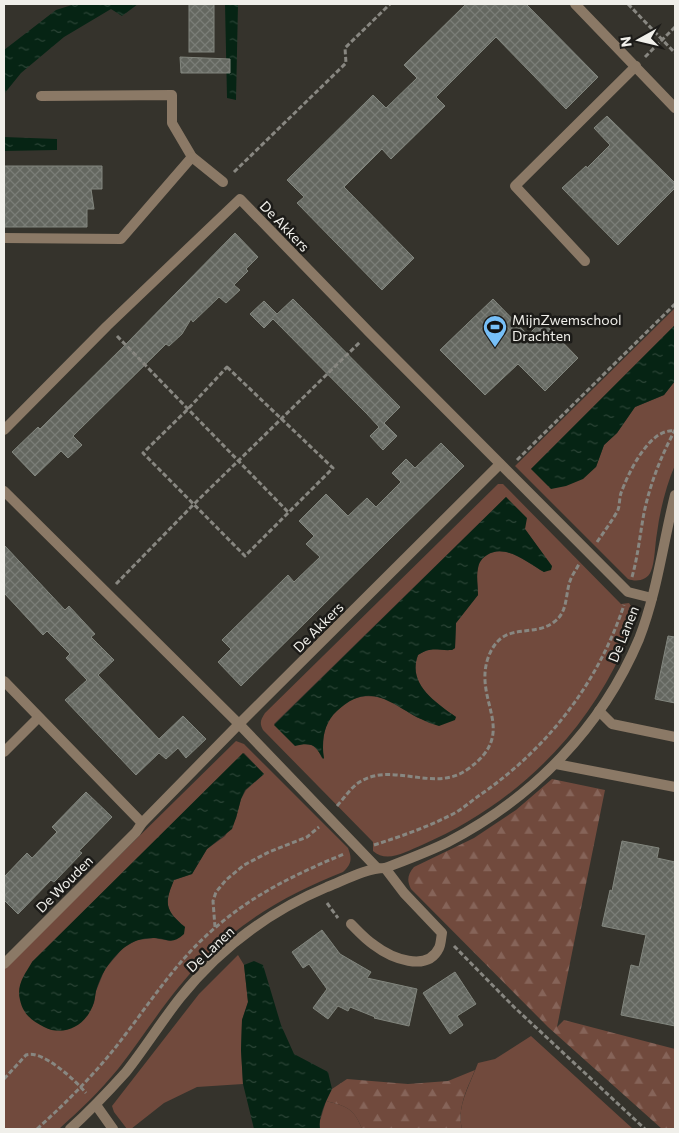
<svg xmlns="http://www.w3.org/2000/svg" width="679" height="1133" font-family="Commissioner,sans-serif">
  <style>
    .grass { fill: #714a3d; fill-rule: evenodd }
    .forest { fill: url(#forest-firs) }
    .water { fill: url(#water-ripples) }
    .building { fill: url(#building-cross-hatch); stroke: #82867e }
    .lines { fill: none; stroke-linecap: round; stroke-linejoin: round }
    .path { stroke: #888781; stroke-width: 3; stroke-dasharray: 5 2.5; stroke-linecap: butt }
    .lane { stroke: #8b7966; stroke-width: 10 }
    .street { stroke: #8b7966; stroke-width: 10 }
    .labels { text-anchor: middle; dominant-baseline: central; stroke-width: 5; stroke-linejoin: round; paint-order: stroke }
    .street-label { font-size: 14px; fill: #f0efea; stroke: #1c1b18 }
    .poi-label { font-size: 14px; fill: #f0efea; stroke: #1c1b18; text-anchor: start }
  </style>
  <defs>
    <pattern id="forest-firs" width="22" height="20" patternUnits="userSpaceOnUse" patternTransform="scale(1.25)"><rect width="22" height="20" fill="#714a3d"/><path d="M5 1l3.5 6h-7zM16 11l3.5 6h-7z" fill="#866459"/></pattern>
    <pattern id="water-ripples" width="26" height="14" patternUnits="userSpaceOnUse" patternTransform="scale(1.25)"><rect width="26" height="14" fill="#062414"/><path d="M2 4q2-2 4 0t4 0M15 11q2-2 4 0t4 0" fill="none" stroke="#2b4436"/></pattern>
    <pattern id="building-cross-hatch" width="8" height="8" patternUnits="userSpaceOnUse" patternTransform="scale(1.25)"><rect width="8" height="8" fill="#646760"/><path d="M0 0l8 8M0 8l8-8" fill="none" stroke="#7a7d77"/></pattern>
  </defs>
  <rect width="100%" height="100%" fill="#35332c"/>
  <!-- grass -->
  <g class="grass">
    <path d="M675,308V325L531,469L596,467L604,445L617,433L635,407L664,395L675,381V465C666,486 660,510 657,533C655,543 655,562 651,571C647,581 636,582 628,579L515,466Z"/>
    <path d="M498,484H503L621,604L629,603C642,620 630,636 622,652C582,739 510,807 422,845C407,851 387,864 373,851V842L263,730C259,723 261,719 265,713ZM506,497L525,523V529L552,567L544,572C528,563 505,543 487,555C482,558 479,562 478,568C476,576 478,586 478,595L456,623L455,648L452,650C437,650 432,646 418,655C407,684 435,702 456,717C447,718 429,721 421,719C411,716 399,704 388,700C364,690 337,700 327,724C322,735 324,747 322,758L317,748L312,745L304,744L274,724Z"/>
    <path d="M236,741L244,744L348,848C352,858 352,864 343,872C292,892 244,919 205,958C171,991 147,1032 118,1069C100,1091 80,1110 59,1129H4V969ZM244,753L264,774L246,790L241,799L236,818L225,836L207,849L192,874L174,880C164,904 165,910 185,927L171,941L154,938L137,940L123,948L105,969L96,991L94,1003L87,1016L32,962Z"/>
    <path d="M238,955L244,965L248,1002L242,1020L241,1050L243,1084L197,1087L164,1103L131,1129H127L114,1112L112,1106L199,994Z"/>
    <path d="M531,1036L633,1129H462C456,1106 470,1085 478,1063L495,1059Z"/>
    <path d="M326,1101C346,1106 354,1108 362,1129H320L319,1124Z"/>
  </g>
  <!-- forest -->
  <g class="forest">
    <path d="M552,779L605,790L557,1027L564,1020L675,1049V1129H662L548,1027L411,889C407,881 407,875 414,867L474,838L516,810Z"/>
    <path d="M475,1070C467,1089 457,1108 462,1129H362C354,1108 346,1106 326,1101L332,1089L347,1079L408,1084L448,1081Z"/>
  </g>
  <!-- water -->
  <g class="water">
    <path d="M75,4H138L122,16L111,9L64,37L21,73L4,94V50L56,10Z"/>
    <path d="M225,4H238L236,100L227,98Z"/>
    <path d="M4,137L57,139V150L4,151Z"/>
    <path d="M675,325V381L664,395L635,407L617,433L604,445L596,467L583,479L566,486L551,489L531,469Z"/>
    <path d="M506,497L527,518L525,529L552,566L551,570L544,572C528,563 505,543 487,555C482,558 479,562 478,568C476,576 478,586 478,595L456,623L455,648L452,650C437,651 432,646 418,655C407,684 435,702 456,717L455,720L439,726C433,724 426,722 421,719C389,703 370,680 337,711C324,723 321,741 324,758L323,759C315,744 311,742 295,746L274,725Z"/>
    <path d="M243,753L264,774L245,790L241,799L236,818L232,829L207,849L192,874L174,880C164,904 165,910 185,927L184,934C171,946 168,938 153,938C142,938 133,941 125,947C118,952 109,963 105,970C101,976 98,984 96,991C95,995 95,999 94,1002C88,1024 65,1038 44,1027C32,1021 23,1014 20,1000C16,985 25,974 32,962Z"/>
    <path d="M254,961L263,965L281,1025L294,1054L328,1072L332,1089C326,1101 318,1116 320,1129H254L243,1084L241,1050L242,1020L248,1002L244,965Z"/>
  </g>
  <!-- building -->
  <g class="building">
    <rect x="189" y="4" width="25" height="48"/>
    <path d="M466,4H526L598,77L566,109L496,37L436,97L445,106L391,159L382,149L344,187L414,258L382,290L297,203L304,197L287,180L373,95L386,108L417,78L404,65Z"/>
    <path d="M180,57L230,59V73H181Z"/>
    <path d="M607,116L675,183V188L618,245L562,188L586,166L587,168L610,145L594,128Z"/>
    <path d="M4,166H102V189H91L94,209H87V227H4Z"/>
    <path d="M235,233L258,257L246,269L248,271L234,285L240,290L226,303L219,297L193,322L191,319L182,334L169,346L166,344L73,436L82,445L68,458L61,451L35,476L12,452L38,427L40,429L127,343Z"/>
    <path d="M293,299L400,407L384,423L397,436L383,450L370,436L379,427L367,414L273,319L264,328L250,314L264,301L277,314Z"/>
    <path d="M493,299L528,335L542,321L578,358L545,391L518,364L485,395L440,350Z"/>
    <path d="M441,443L464,466L241,686L218,662L231,649L222,640L288,575L294,582L320,557L306,544L314,536L299,521L326,494L348,516L367,498L376,507L401,482L392,473L406,459L415,468Z"/>
    <path d="M4,545L65,610L69,606L95,634L91,637L114,660L98,675L159,739L183,716L206,739L186,758L178,748L166,759L159,753L136,775L65,700L87,680L66,658L70,654L47,631L43,635L4,593Z"/>
    <path d="M668,636L675,637V703L655,699Z"/>
    <path d="M86,792L112,817L79,851L82,853L54,882L51,880L18,914L4,900V877L27,853L32,858L57,832L52,827Z"/>
    <path d="M622,841L659,848L657,858L675,862V1026L621,1015L631,965L639,967L646,935L602,926L610,890L612,891Z"/>
    <path d="M322,930L340,954L371,972L367,978L417,989L409,1026L374,1018L375,1017L350,1007L348,1011L338,1006L328,1019L313,1008L327,989L309,964L303,968L292,952Z"/>
    <path d="M455,972L476,1004L457,1016L463,1025L450,1034L423,993Z"/>
  </g>
  <g class="lines">
    <!-- path -->
    <g class="path">
      <path d="M628,4L675,53"/>
      <path d="M645,57L675,27"/>
      <path d="M234,172L346,63L345,48L390,4"/>
      <path d="M117,336L289,513"/>
      <path d="M227,367L333,468L245,556L143,453L188,409Z"/>
      <path d="M517,460L675,304"/>
      <path d="M597,542C604,532 611,522 617,512C620,507 619,499 621,493C628,474 649,428 674,431"/>
      <path d="M632,577C638,556 640,534 644,513C650,484 661,456 675,430"/>
      <path d="M116,584L194,504L360,342"/>
      <path d="M337,806C344,798 350,789 358,783C392,760 434,794 468,769C520,732 473,702 488,658C502,619 532,639 554,622C568,612 565,596 570,581C572,575 576,570 579,564"/>
      <path d="M374,845C399,837 425,828 449,816C460,811 470,802 480,795C548,748 598,683 624,605"/>
      <path d="M327,903L338,918"/>
      <path d="M215,927L213,901L216,892L226,880L244,865L269,852L307,837L319,827"/>
      <path d="M454,946L514,1007L645,1129"/>
      <path d="M4,1079L26,1055C42,1049 76,1081 86,1093"/>
      <path d="M37,1129C69,1100 99,1070 125,1035C154,997 179,958 216,927C254,894 298,873 344,854"/>
    </g>
    <!-- lane -->
    <g class="lane">
      <path d="M41,96L172,95V123L192,157L223,182"/>
      <path d="M4,238L121,239L192,157"/>
      <path d="M585,261L515,186L636,66"/>
      <path d="M599,711L612,724L675,737"/>
    </g>
    <!-- street -->
    <g class="street">
      <path d="M575,4L675,108"/>
      <path d="M4,430L107,326L240,199L370,333L628,592L652,598"/>
      <path d="M4,491L239,724L377,868"/>
      <path d="M4,681L142,823"/>
      <path d="M4,752L38,718"/>
      <path d="M556,764L675,787"/>
      <path d="M351,924C358,931 365,939 374,945C391,958 427,973 439,948C441,944 441,938 442,933L404,893L385,868"/>
      <path d="M4,964L136,832L142,823L239,724L500,464"/>
      <path d="M96,1105L113,1129"/>
      <path d="M70,1129C90,1111 108,1092 126,1072C145,1048 161,1022 180,998C219,949 270,911 327,887C345,880 366,868 385,868C406,860 428,852 448,842C533,798 602,727 639,639C657,593 663,543 675,495"/>
    </g>
  </g>
  <!-- icons -->
  <defs>
    <g id="stadium-pin" transform="scale(1.25)"><path d="M0 17L-7.5 6A9.5 9.5 0 1 1 7.5 6Z" fill="#77bff7" stroke="#1c1b18"/><path d="M0-5a6.5 5 0 1 0 0 10a6.5 5 0 1 0 0-10ZM-3.5-1.8h7v3.6h-7Z" fill="#111"/></g>
  </defs>
  <g fill-rule="evenodd">
    <use href="#stadium-pin" x="495" y="327"/>
  </g>
  <g class="labels">
    <!-- street labels -->
    <g class="street-label">
      <text transform="translate(285 226) rotate(46)">De Akkers</text>
      <text transform="translate(318 627) rotate(-45)">De Akkers</text>
      <text transform="translate(623 634) rotate(-68)">De Lanen</text>
      <text transform="translate(64 884) rotate(-45)">De Wouden</text>
      <text transform="translate(210 949) rotate(-43)">De Lanen</text>
    </g>
    <!-- poi labels -->
    <g class="poi-label">
      <text x="512" y="319">MijnZwemschool<tspan x="512" dy="16">Drachten</tspan></text>
    </g>
  </g>
  <!-- border -->
  <rect width="679" height="1133" fill="none" stroke="#f0efea" stroke-width="10"/>
  <!-- north arrow -->
  <g transform="translate(639 40) rotate(262)" stroke="#1c1b18" stroke-width="4" paint-order="stroke">
  <path d="M0-4L9 19L0 12L-9 19Z" fill="#f0efea"/>
  <text y="-8" font-size="14" font-weight="bold" text-anchor="middle" fill="#f0efea">N</text>
  </g>
</svg>
